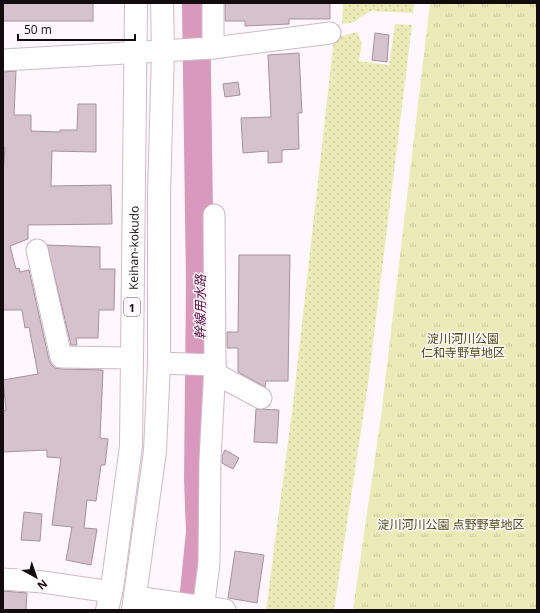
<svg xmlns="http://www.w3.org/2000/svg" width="540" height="613" font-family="'Open Sans','Noto Sans JP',sans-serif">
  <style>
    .grass { fill: url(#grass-dots) }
    .park { fill: url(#park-tufts) }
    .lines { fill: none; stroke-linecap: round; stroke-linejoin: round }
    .river { stroke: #d899bd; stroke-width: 28 }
    .building { fill: #d5c2cc; stroke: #a5929c }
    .minor-casing { stroke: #cebbc5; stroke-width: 23 }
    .highway-casing { stroke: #cebbc5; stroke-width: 24 }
    .minor { stroke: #fff; stroke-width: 21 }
    .highway { stroke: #fff; stroke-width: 22 }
    .labels { text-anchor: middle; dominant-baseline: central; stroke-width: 3; stroke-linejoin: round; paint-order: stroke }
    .shield { fill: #fff7fb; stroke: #595256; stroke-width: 1 }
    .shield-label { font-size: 11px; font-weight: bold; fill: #120c0f }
    .street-label { font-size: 12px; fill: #120c0f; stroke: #fff7fb }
    .park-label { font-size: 12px; fill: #4d4b18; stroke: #fff7fb }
    .water-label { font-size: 13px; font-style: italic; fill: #570e40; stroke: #fff7fb }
  </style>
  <defs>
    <pattern id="grass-dots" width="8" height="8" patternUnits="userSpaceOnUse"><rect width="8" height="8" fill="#ecebb7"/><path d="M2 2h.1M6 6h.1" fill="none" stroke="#c9c89c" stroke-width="1.8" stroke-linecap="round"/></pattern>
    <pattern id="park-tufts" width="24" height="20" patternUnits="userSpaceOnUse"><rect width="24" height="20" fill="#ecebb7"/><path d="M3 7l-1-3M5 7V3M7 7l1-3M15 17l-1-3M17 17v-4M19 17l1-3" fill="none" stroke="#c9c89c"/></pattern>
  </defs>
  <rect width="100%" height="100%" fill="#fff7fb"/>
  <!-- grass -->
  <g class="grass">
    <path d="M343,3H414L413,13L370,11L354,22L342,24Z"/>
    <path d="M395,24L412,25L368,384L334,610H266L293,404L334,38L357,32L362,43L359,61L389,65Z"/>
  </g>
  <!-- park -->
  <path class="park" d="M430,3H537V610H353L381,416Z"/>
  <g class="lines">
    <!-- river -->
    <path class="river" d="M190,610L194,592L200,532L198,479L200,284L196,3"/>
  </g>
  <!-- building -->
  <g class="building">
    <rect x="3" y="3" width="90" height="18"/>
    <path d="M225,3H330V19H289V24L245,26V21H225Z"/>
    <path d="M375,33L389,35L387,62L372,60Z"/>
    <path d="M299,53L302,113H298L299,149L282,150V162L268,163V151L243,153L241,118L271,117L268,55Z"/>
    <path d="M16,71L14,115H31V131L60,132V130H77L78,104H96V152L52,151L51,186L111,185L112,224L28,225V239L10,246L16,269L19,268L20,272L29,270L49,360L51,364L55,368L61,369L103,370L100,438L108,439L105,465H101L96,501L87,500L84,528L97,529L91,565L66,560L72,527L52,525L61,458L47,457V450L3,452V411L6,410L3,380L38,374L29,327L25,328L22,310H3V172L5,148L3,147V72Z"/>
    <path d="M238,82L240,95L225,97L223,84Z"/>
    <path d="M47,245L100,247V269H115L114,310H99L98,338H76L77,345H71Z"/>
    <path d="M239,255H290L288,381H266L265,387L238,372V348H227V332H238Z"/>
    <path d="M256,409L279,410L277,443L254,442Z"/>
    <path d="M225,450L239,458L233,469L222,463V456Z"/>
    <path d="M24,512L42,514L40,541L21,540Z"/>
    <path d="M235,551L264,555L257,603L228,598Z"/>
    <path d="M3,591L27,593L26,610H3Z"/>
  </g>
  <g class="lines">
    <!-- minor casing -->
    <g class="minor-casing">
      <g id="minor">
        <path d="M213,48V3"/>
        <path d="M3,60L213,48L330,33"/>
        <path d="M37,250L61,357L132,358"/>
        <path d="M159,363L215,365"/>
        <path d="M214,373L261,398"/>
        <path d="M3,579L43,582L111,592"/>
        <path d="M136,597L225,610"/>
        <path d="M203,610L209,563L210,461L215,365L214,215"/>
      </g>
    </g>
    <!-- highway casing -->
    <g class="highway-casing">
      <g id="highway">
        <path id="s1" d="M107,610L112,588L131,446L136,3"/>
        <path d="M133,610L155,451L159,363V194L163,51L162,3"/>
      </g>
    </g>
    <!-- minor -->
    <use href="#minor" class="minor"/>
    <!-- highway -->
    <use href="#highway" class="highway"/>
  </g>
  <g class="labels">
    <!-- shield labels -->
    <rect class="shield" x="124" y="298" width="16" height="18" rx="3"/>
    <g class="shield-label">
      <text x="132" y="307">1</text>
    </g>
    <!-- street labels -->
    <g class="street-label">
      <text stroke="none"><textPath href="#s1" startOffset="364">Keihan-kokudo</textPath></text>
    </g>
    <!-- park labels -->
    <g class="park-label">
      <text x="463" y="338">淀川河川公園<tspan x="463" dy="14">仁和寺野草地区</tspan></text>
      <text x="451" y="524">淀川河川公園 点野野草地区</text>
    </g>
    <!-- water labels -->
    <g class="water-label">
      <text transform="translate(200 307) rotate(-90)">幹線用水路</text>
    </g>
  </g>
  <!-- border -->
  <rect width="540" height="613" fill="none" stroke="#120c0f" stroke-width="8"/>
  <!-- north arrow -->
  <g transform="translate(36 577) rotate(140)" stroke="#fff7fb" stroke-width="3" paint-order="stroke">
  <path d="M0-3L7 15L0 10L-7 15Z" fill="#120c0f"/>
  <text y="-6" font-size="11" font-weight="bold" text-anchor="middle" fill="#120c0f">N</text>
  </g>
  <!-- scale -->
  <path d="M18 34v6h117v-6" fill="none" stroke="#120c0f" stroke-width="2"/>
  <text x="24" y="34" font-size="12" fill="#120c0f" stroke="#fff7fb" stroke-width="3" paint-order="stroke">50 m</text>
</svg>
